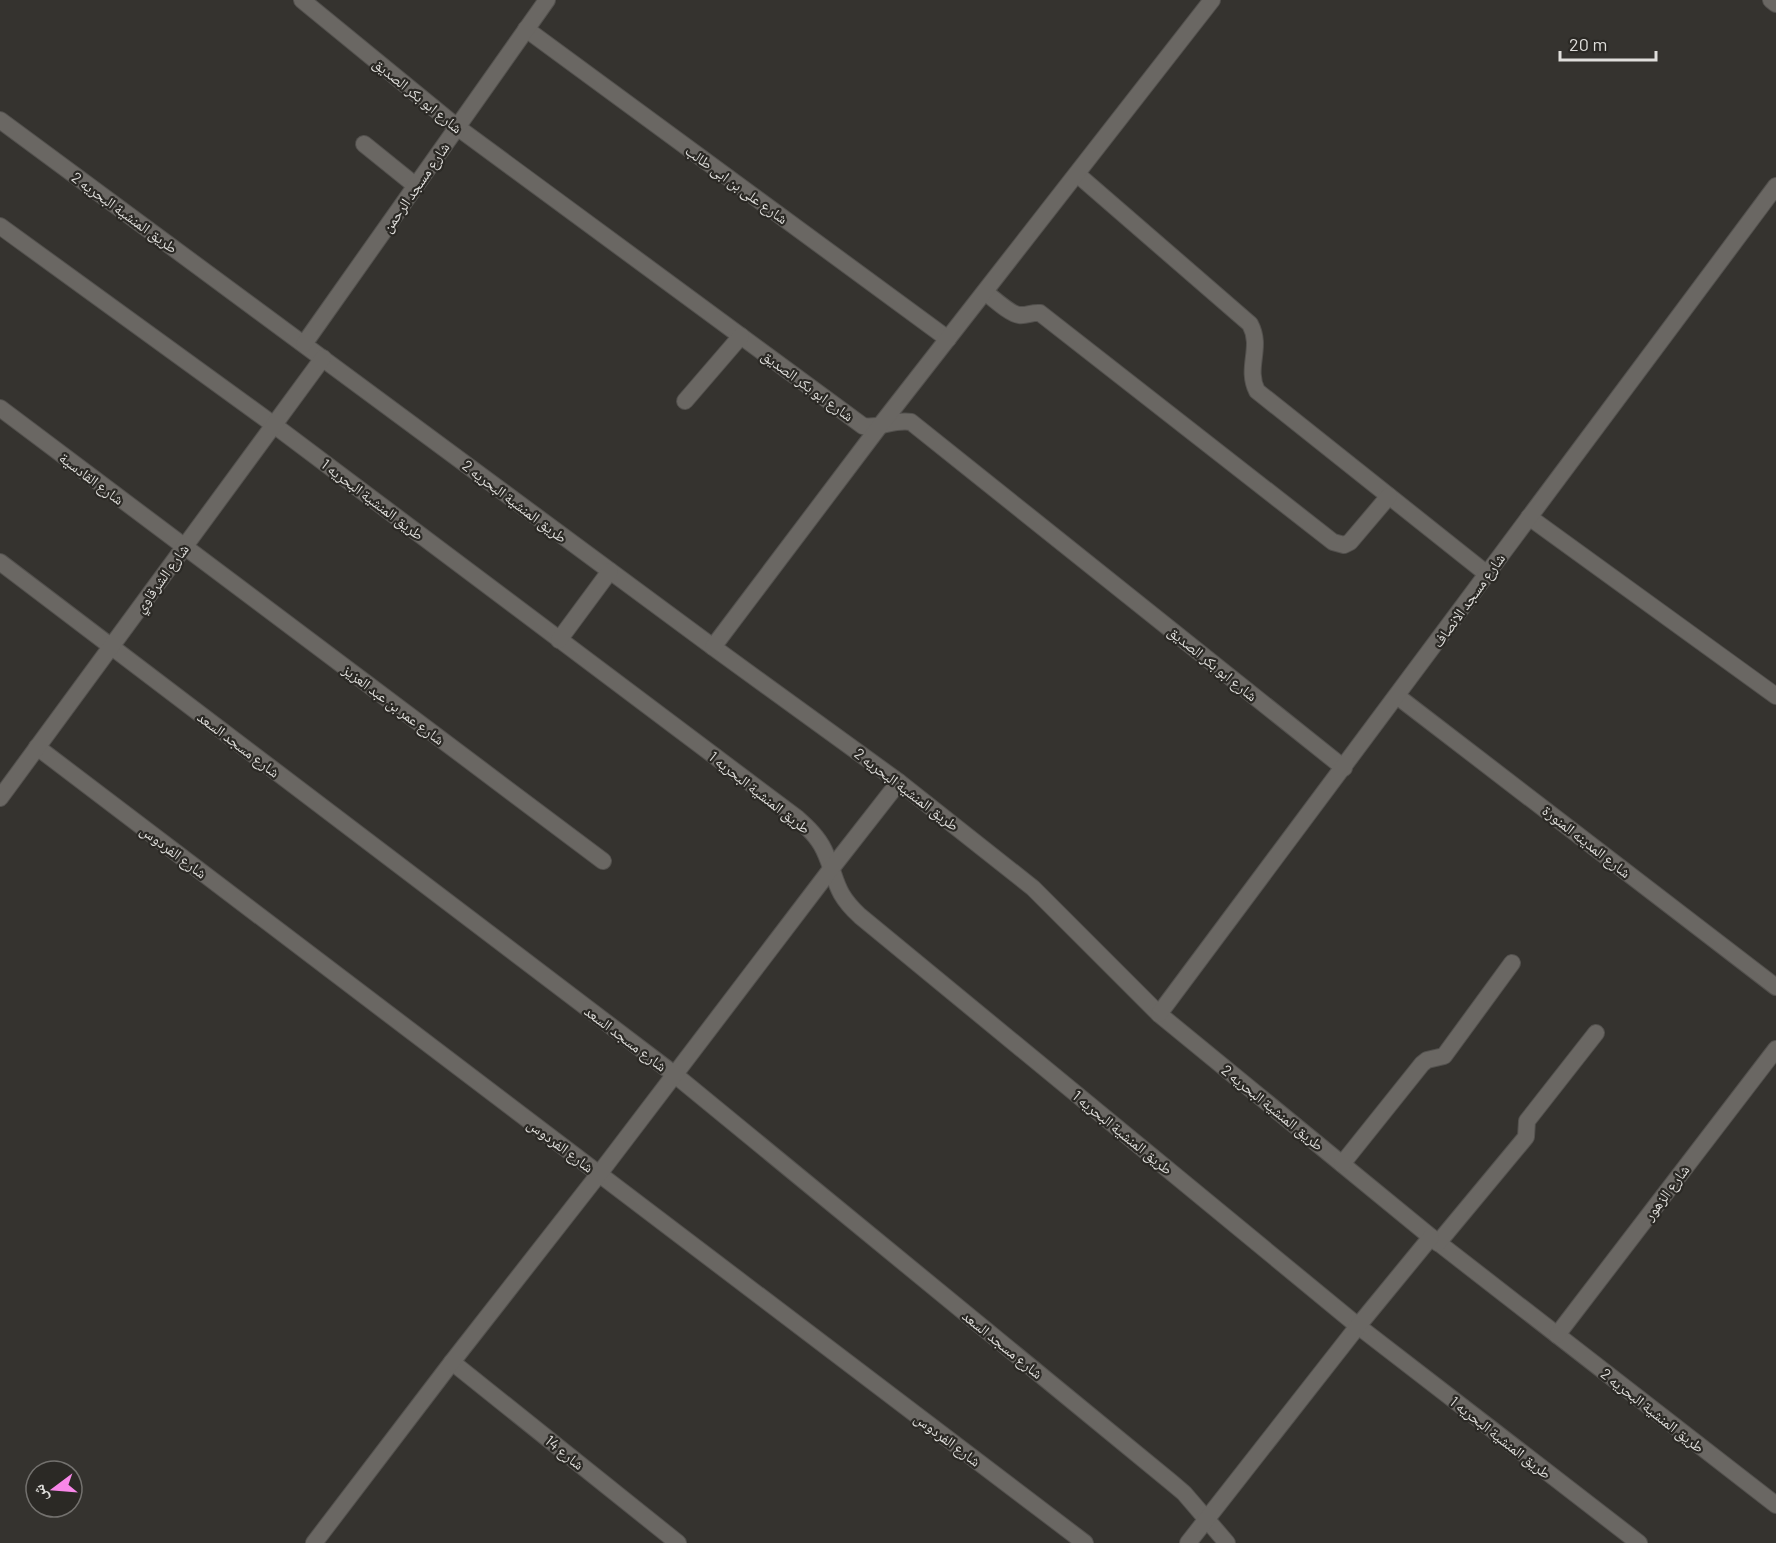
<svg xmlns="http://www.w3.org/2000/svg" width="1776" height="1543" font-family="Barlow,'Noto Naskh Arabic',sans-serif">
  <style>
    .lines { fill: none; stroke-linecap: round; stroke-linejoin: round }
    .minor-casing { stroke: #53514e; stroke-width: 18 }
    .minor { stroke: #6a6763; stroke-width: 16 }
    .labels { text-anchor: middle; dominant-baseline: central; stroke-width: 4.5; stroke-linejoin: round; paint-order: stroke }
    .street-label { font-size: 15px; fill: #dfdedb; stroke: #2b2925 }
  </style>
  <rect width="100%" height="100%" fill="#35332f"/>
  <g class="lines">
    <!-- minor casing -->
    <g class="minor-casing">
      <g id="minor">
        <path d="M302,0L457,127L863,426C880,429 893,419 911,422L1344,768"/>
        <path d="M1771,0L1776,4"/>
        <path d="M526,29L948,339"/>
        <path d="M0,120L713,647L899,782L1033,888L1159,1014L1431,1237L1776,1505"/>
        <path d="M364,144L416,186"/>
        <path d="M1077,174L1250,324C1263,348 1245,367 1257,391L1487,574"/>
        <path d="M0,226L274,425L797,818C807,827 818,837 824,850C838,880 833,891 860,916L1358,1326L1639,1543"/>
        <path d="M985,292C993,298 1010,314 1019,315C1027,316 1032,312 1040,313L1333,542L1344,545L1350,542L1389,496"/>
        <path d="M304,344L547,0"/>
        <path d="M685,401L741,336"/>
        <path d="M0,408L603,861"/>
        <path d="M1529,517L1776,696"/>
        <path d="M0,562L674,1074L1171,1482L1184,1493L1227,1543"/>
        <path d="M559,640L610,571"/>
        <path d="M713,647L879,427L1212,0"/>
        <path d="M1397,696L1776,987"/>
        <path d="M37,747L1085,1543"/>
        <path d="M0,798L323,358"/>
        <path d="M1159,1014L1776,186"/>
        <path d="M1342,1164L1422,1064L1427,1060L1444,1056L1512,963"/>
        <path d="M1438,1243L1526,1137L1527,1121L1596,1033"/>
        <path d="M1557,1335L1776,1049"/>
        <path d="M452,1362L678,1543"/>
        <path d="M314,1543L452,1362L599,1174L831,869L899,782"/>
        <path d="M1188,1543L1358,1326L1431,1237"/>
      </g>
    </g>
    <!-- minor -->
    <use href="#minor" class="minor"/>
  </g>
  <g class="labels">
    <!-- street labels -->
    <g class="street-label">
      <text transform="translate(418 95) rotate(39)">شارع ابو بكر الصديق</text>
      <text transform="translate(737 184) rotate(36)">شارع على بن ابى طالب</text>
      <text transform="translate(415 187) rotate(-55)">شارع مسجد الرحمن</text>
      <text transform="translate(125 212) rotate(36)">طريق المنشية البحريه 2</text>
      <text transform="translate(808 385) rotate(36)">شارع ابو بكر الصديق</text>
      <text transform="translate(92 478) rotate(37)">شارع القادسية</text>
      <text transform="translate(373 499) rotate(37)">طريق المنشية البحريه 1</text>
      <text transform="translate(515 501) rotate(37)">طريق المنشية البحريه 2</text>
      <text transform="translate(161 578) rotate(-54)">شارع الشرقاوي</text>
      <text transform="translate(1468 600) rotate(-54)">شارع مسجد الانصاف</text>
      <text transform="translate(1213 663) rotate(39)">شارع ابو بكر الصديق</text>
      <text transform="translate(394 704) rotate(37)">شارع عمر بن عبد العزيز</text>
      <text transform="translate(239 744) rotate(37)">شارع مسجد السعد</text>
      <text transform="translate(907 789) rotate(37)">طريق المنشية البحريه 2</text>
      <text transform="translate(760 792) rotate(38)">طريق المنشية البحريه 1</text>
      <text transform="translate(1587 841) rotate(38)">شارع المدينه المنورة</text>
      <text transform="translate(174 851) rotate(37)">شارع الفردوس</text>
      <text transform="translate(626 1038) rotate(37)">شارع مسجد السعد</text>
      <text transform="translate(1273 1107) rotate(39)">طريق المنشية البحريه 2</text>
      <text transform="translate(1123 1132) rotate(39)">طريق المنشية البحريه 1</text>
      <text transform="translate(561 1145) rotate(37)">شارع الفردوس</text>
      <text transform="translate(1666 1192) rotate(-53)">شارع الزهور</text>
      <text transform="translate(1003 1344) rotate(39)">شارع مسجد السعد</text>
      <text transform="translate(1653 1410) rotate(38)">طريق المنشية البحريه 2</text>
      <text transform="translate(1501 1437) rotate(38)">طريق المنشية البحريه 1</text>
      <text transform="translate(948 1439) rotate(37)">شارع الفردوس</text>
      <text transform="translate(565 1452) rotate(39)">شارع 14</text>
    </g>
  </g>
  <!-- north arrow -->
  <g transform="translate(54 1489) rotate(254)"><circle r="28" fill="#2b2925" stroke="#73716e" stroke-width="1.5"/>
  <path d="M0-4.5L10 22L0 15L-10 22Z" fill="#f987e9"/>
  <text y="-9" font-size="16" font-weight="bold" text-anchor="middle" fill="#dfdedb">ش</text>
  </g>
  <!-- scale -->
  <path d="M1560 51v9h96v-9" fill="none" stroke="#dfdedb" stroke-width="3"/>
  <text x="1569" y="51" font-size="18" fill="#dfdedb" stroke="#2b2925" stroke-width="4.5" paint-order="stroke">20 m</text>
</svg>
